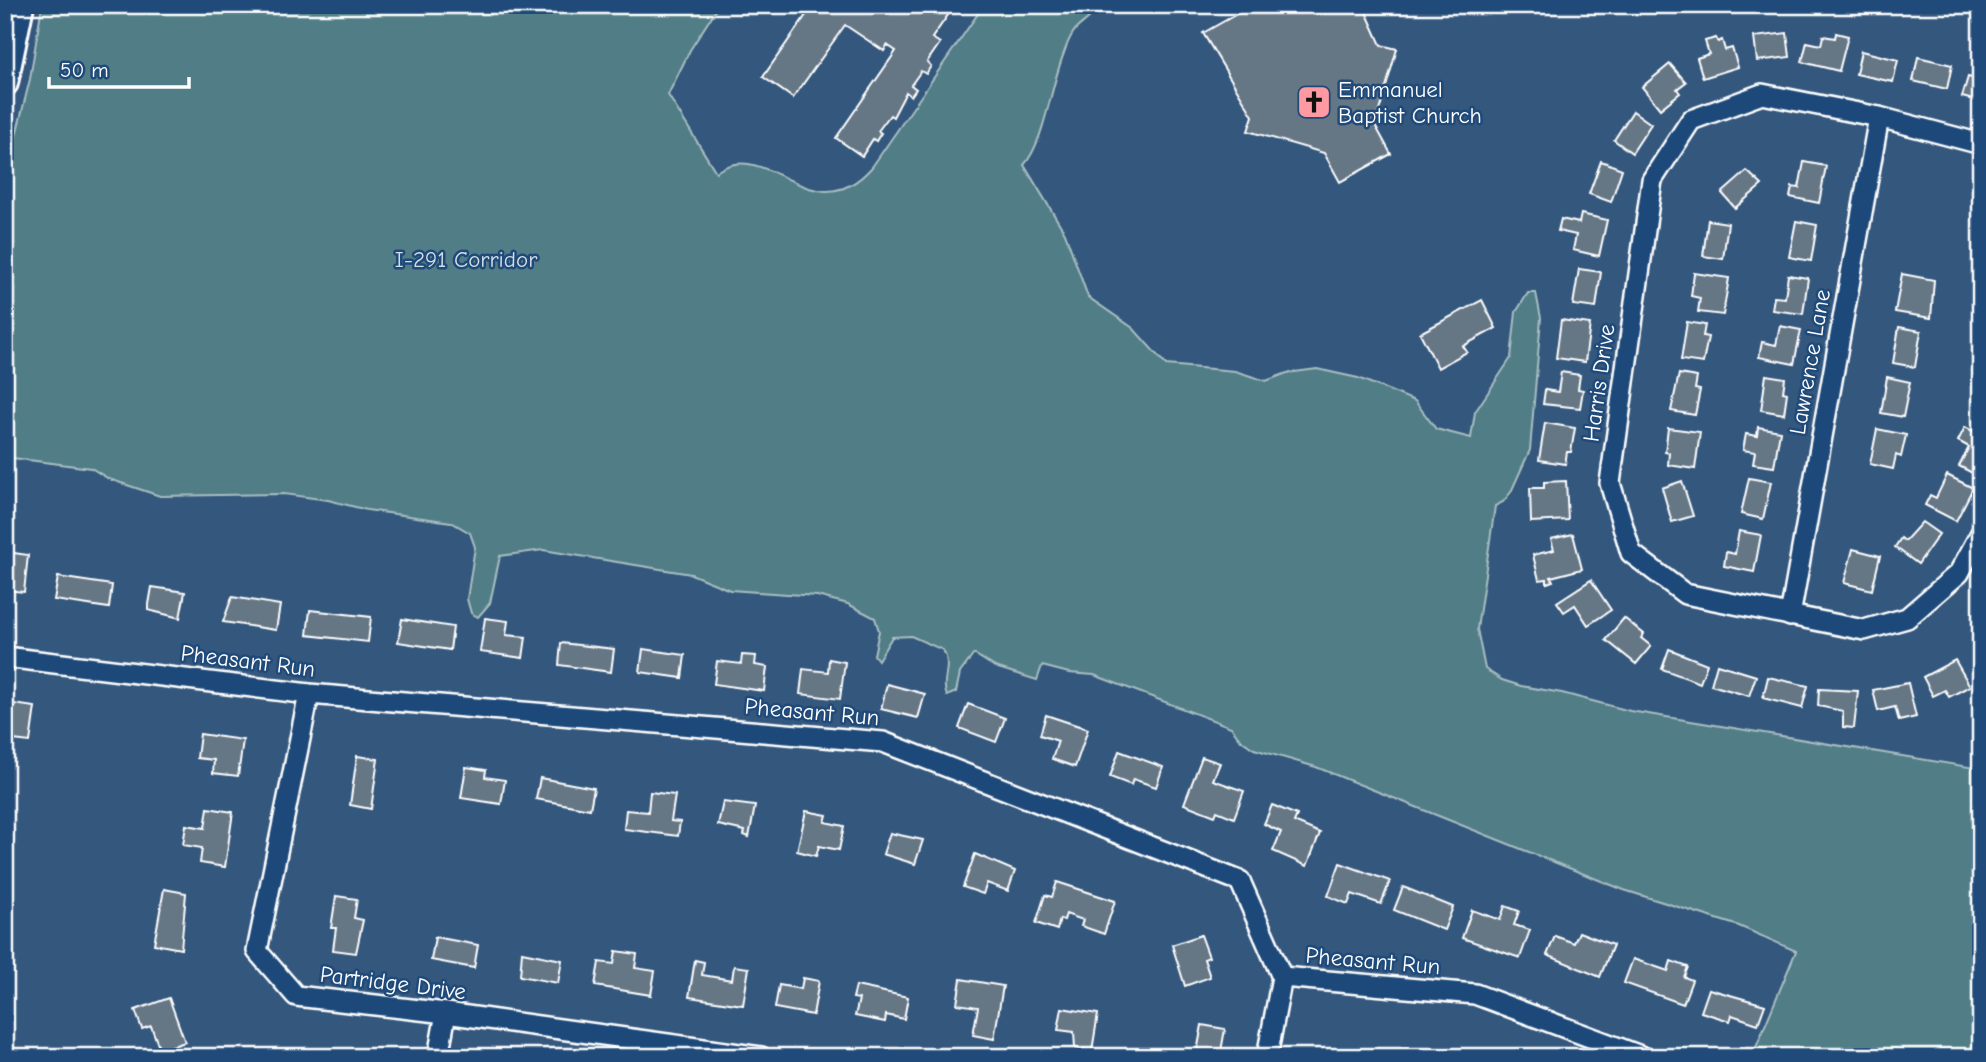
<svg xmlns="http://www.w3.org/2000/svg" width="1986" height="1062" font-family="'Comic Neue',sans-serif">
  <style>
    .green { fill: #517d86; stroke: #a8bec2; stroke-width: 2 }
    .building { fill: #657685; stroke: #fff; stroke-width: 2 }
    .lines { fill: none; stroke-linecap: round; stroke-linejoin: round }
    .minor-casing { stroke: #fff; stroke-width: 24 }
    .major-casing { stroke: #fff; stroke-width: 30 }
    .minor { stroke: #1f4a7a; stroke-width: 19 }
    .major { stroke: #1f4a7a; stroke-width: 24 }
    .labels { text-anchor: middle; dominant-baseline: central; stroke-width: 5; stroke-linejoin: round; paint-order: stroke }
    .poi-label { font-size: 23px; fill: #fff; stroke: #1f4a7a; text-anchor: start }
    .park-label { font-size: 23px; fill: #d4dee1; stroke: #1f4a7a }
    .street-label { font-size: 23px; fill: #fff; stroke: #1f4a7a }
  </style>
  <rect width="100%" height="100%" fill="#34577d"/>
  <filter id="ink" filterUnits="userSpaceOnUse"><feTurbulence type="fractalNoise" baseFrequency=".0143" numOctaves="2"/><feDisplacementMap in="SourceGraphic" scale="14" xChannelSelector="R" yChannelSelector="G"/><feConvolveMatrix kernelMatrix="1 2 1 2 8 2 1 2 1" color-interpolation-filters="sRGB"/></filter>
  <g filter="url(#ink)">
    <!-- green -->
    <path class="green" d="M42,5H719L690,50L668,95L716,172C768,135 813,234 872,167L984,5H1096C1092,21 1080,22 1073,33C1069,39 1066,47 1064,53C1051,85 1044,143 1024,165L1065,233L1088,297L1133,328L1166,365L1235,371L1266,381L1287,373L1317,369L1358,378L1415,401L1436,429L1471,438L1475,412L1511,358L1516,312L1528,293H1536L1541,318L1530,450L1511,492L1503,502L1495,506L1477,629L1485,669L1502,680L1521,686L1562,693L1630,711L1981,769V1057H1752L1796,951L1739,926L1624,890L1316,767L1254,749L1241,740L1231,727L1094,675L1069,673L1042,666L1037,680L995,667L974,654L960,673L956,692L947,696C940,680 953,667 943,650L911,636L892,637L878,660L874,655L879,631L875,618L848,604L817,596L730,590L691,574L543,550L500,556L490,603L478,617L471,613L467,599L475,547L470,533L451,522L367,510L328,500L284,494L160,496L109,479L91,468L5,457V180L30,79Z"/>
    <!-- building -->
    <g class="building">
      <path d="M813,5H955L932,38L940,43L927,62L931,66L926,74L921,71L911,85L916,89L911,96L906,92L893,117L890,115L878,131L881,133L876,141L873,139L862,156L836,138L896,51L887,45L884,51L845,25L793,98L763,77Z"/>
      <path d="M1253,5H1363L1381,45L1397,49L1375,125L1391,154L1340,182L1324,153L1248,131L1253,116L1203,33Z"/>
      <path d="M1787,33L1790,57L1757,61L1754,37Z"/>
      <path d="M1836,33L1848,36L1839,71L1802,62L1807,42L1821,45L1823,36L1835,38Z"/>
      <path d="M1716,38L1718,42L1722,40L1725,50L1732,48L1738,67L1703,78L1697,58L1709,54L1705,41Z"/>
      <path d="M1861,51L1898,60L1893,82L1856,74Z"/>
      <path d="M1918,57L1952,65L1947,89L1913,81Z"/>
      <path d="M1670,64L1686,82L1677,89L1680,93L1660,109L1642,87Z"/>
      <path d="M1968,77L1981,80V102L1962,97Z"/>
      <path d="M1633,111L1651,124L1632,153L1614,140Z"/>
      <path d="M1601,161L1622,169L1611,202L1589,194Z"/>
      <path d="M1804,162L1826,166L1819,203L1790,197L1792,187L1799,188Z"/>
      <path d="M1747,171L1762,185L1735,208L1722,193Z"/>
      <path d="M1581,214L1607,220L1599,256L1573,250L1576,235L1558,231L1561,219L1579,223Z"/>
      <path d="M1708,220L1728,223L1723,259L1703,256Z"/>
      <path d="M1796,221L1817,225L1811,261L1789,257Z"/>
      <path d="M1579,269L1601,272L1596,308L1573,305Z"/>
      <path d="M1694,273L1729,278L1723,315L1698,312L1700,298L1691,296Z"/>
      <path d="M1902,274L1934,280L1931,318L1895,312Z"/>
      <path d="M1788,275L1808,278L1803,314L1772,310L1774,297L1785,298Z"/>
      <path d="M1482,300L1496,328L1463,346L1467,352L1438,368L1420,333Z"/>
      <path d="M1561,320L1590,324L1585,362L1556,358Z"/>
      <path d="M1687,322L1705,325L1703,336L1708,337L1703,363L1681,360Z"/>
      <path d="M1780,326L1801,330L1794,364L1759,357L1762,342L1776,345Z"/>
      <path d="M1899,327L1921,331L1915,367L1893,363Z"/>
      <path d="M1561,372L1580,375L1578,389L1583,390L1580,408L1543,404L1545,390L1558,392Z"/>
      <path d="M1679,374L1697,377L1695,389L1700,390L1695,415L1671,411Z"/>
      <path d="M1766,375L1785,378L1783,392L1787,393L1784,414L1761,410Z"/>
      <path d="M1887,377L1910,382L1903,417L1881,413Z"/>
      <path d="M1545,423L1575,428L1571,452H1567L1565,464L1539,460Z"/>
      <path d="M1758,427L1780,431L1774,467L1753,464L1755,452L1743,450L1746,434L1757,436Z"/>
      <path d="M1965,427L1981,435L1980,477L1959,466L1969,447L1958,441Z"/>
      <path d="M1668,428L1700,432L1695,469L1668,465L1669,453L1665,452Z"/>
      <path d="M1877,429L1906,435L1901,457L1896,455L1893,469L1870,464Z"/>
      <path d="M1947,475L1973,488L1956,521L1925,505L1930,495L1936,498Z"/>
      <path d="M1749,478L1771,482L1763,519L1741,514Z"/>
      <path d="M1566,481L1568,520L1531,522L1530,488H1544V482Z"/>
      <path d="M1682,481L1693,516L1672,522L1662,488Z"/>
      <path d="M1922,522L1939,534L1918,564L1895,547L1901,538L1905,541Z"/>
      <path d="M1739,531L1761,535L1754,572L1724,566L1726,552L1735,554Z"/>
      <path d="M1573,534L1582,569L1551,577L1553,581L1547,583V579L1539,580L1533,555L1554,550L1551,539Z"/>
      <path d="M1853,549L1880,556L1872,590L1844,583Z"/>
      <path d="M7,552L28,555L24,592L5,590Z"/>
      <path d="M58,577L112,585L109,608L54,600Z"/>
      <path d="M1591,580L1611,610L1588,625L1575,605L1564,612L1557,602Z"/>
      <path d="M152,587L185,592L180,618L148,610Z"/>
      <path d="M232,597L280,605L276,630L223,622Z"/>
      <path d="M310,610L371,617L368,642L307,635Z"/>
      <path d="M485,618L508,621L506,635L526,637L523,658L480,652Z"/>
      <path d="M1624,618L1644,634L1641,638L1651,646L1636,664L1606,640Z"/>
      <path d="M402,619L453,627L450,650L398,642Z"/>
      <path d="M561,643L614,649L611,672L559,665Z"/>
      <path d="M643,649L685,655L682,678L640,672Z"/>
      <path d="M1669,649L1707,664L1700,683L1662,669Z"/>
      <path d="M742,655L756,656L755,665L767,667L764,691L714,684L717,661L741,664Z"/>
      <path d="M829,659L845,662L840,699L800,694L803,669L828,672Z"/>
      <path d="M1955,660L1970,686L1949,697L1945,690L1933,696L1923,677Z"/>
      <path d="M1717,664L1756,676L1749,696L1711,685Z"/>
      <path d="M1768,677L1808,686L1802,708L1763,698Z"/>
      <path d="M1908,683L1916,717L1899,721L1895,707L1878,711L1873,690Z"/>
      <path d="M887,684L925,694L918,718L881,709Z"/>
      <path d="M1819,689L1858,691L1854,728L1843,727V711L1818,706Z"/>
      <path d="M6,703L35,707L30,742L5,739Z"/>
      <path d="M968,704L1005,718L996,742L959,728Z"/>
      <path d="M1046,715L1088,729L1075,767L1052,759L1058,741L1040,735Z"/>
      <path d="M200,734L243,740L238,776L213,773L214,760L197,758Z"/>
      <path d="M1119,751L1163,767L1156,787L1133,779L1131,785L1110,777Z"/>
      <path d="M357,756L378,759L371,809L350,805Z"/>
      <path d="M1202,757L1220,763L1213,780L1244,791L1234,818L1217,811L1215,816L1184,804Z"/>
      <path d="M466,767L486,770L485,777L505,780L501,804L461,798Z"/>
      <path d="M540,778L594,788L590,809L536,799Z"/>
      <path d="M650,792L675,795L671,821L680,822L678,836L624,829L626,810L648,812Z"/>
      <path d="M723,802L755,806L749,837L744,835L745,831L718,825Z"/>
      <path d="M1272,805L1297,815L1294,822L1320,833L1307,866L1273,851L1281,832L1264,824Z"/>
      <path d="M208,808L233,812L225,867L200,863L202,848L183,845L186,825L205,828Z"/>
      <path d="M806,811L827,815L825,822L844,826L839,850L819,846L816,856L797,851Z"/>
      <path d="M890,833L923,840L915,864L883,854Z"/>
      <path d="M975,854L1015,871L1008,891L987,883L983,894L963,887Z"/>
      <path d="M1340,863L1390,881L1381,904L1352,894L1348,904L1328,896Z"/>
      <path d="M1057,882L1115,901L1104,934L1081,926L1083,920L1066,914L1064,920L1060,919L1057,930L1036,923L1045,895L1052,897Z"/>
      <path d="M1403,887L1453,907L1444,930L1394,910Z"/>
      <path d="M164,889L186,893L181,949L154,944Z"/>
      <path d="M336,896L357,899L354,918L363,920L356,953L333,950L336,928H331Z"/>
      <path d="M1505,906L1519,911L1514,925L1530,930L1520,958L1462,938L1472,910L1500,920Z"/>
      <path d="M1579,932L1613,945L1600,977L1547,955L1555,936L1574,943Z"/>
      <path d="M1201,935L1209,957L1204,959L1210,977L1185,986L1172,945Z"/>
      <path d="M435,937L478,945L474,968L431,960Z"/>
      <path d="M616,951L637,954L635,968L655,971L651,995L595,986L599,962L614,964Z"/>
      <path d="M522,952L562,960L558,983L520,976Z"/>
      <path d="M1633,959L1668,971L1671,961L1688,967L1684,977L1692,980L1683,1004L1624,983Z"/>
      <path d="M695,960L704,962L702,975L732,980L734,966L749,968L743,1005L689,997Z"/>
      <path d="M803,978L819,981L813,1015L775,1008L779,985L801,989Z"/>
      <path d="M961,979L1003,986L994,1039L973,1035L978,1007L957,1004Z"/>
      <path d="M856,986L908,997L904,1019L886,1015L885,1022L855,1016L859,999L853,998Z"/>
      <path d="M1709,989L1765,1005L1758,1024L1732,1015L1730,1021L1701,1012Z"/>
      <path d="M169,998L185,1042L160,1050L151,1026L142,1029L135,1010Z"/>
      <path d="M1062,1008L1098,1014L1092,1051L1075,1048L1074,1032L1058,1030Z"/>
      <path d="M1202,1025L1225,1029L1220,1057H1196Z"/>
    </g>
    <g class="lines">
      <!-- minor casing -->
      <g class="minor-casing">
        <g id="minor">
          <path d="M1981,144L1879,117L1762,94L1691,120L1652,180L1610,483L1631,553L1685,594L1864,630L1907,618L1959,573L1981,533"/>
          <path d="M1790,616L1879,117"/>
          <path d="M5,657L309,694L883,742L1240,881L1282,977"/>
          <path d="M309,694L257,951L296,996L446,1013L761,1057"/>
          <path d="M1282,977L1475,994L1643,1057"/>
          <path d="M438,1057L446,1013"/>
          <path d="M1267,1057L1282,977"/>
        </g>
      </g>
      <!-- major casing -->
      <g class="major-casing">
        <path id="major" d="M5,83L21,5"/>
      </g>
      <!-- minor -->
      <use href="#minor" class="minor"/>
      <!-- major -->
      <use href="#major" class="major"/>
    </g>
  </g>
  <!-- icons -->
  <defs>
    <g id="church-square" transform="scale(1.75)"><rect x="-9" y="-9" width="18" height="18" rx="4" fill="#ff9aa2" stroke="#1f4a7a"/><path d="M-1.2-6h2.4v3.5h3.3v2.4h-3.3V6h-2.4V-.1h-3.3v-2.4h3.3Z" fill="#111"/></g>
  </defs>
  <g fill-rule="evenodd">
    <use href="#church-square" x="1314" y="102"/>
  </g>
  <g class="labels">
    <!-- poi labels -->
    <g class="poi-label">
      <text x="1338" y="89">Emmanuel<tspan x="1338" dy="26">Baptist Church</tspan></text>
    </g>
    <!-- park labels -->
    <g class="park-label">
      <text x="466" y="259">I-291 Corridor</text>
    </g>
    <!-- street labels -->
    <g class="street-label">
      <text transform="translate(1810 362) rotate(-80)">Lawrence Lane</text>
      <text transform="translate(1599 383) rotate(-82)">Harris Drive</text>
      <text transform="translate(248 661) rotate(7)">Pheasant Run</text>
      <text transform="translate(812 712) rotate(5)">Pheasant Run</text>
      <text transform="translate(1373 961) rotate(5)">Pheasant Run</text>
      <text transform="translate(393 983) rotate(7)">Partridge Drive</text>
    </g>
  </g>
  <!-- margin -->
  <rect width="1986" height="1062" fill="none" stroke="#1f4a7a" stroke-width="28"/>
  <rect x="14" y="14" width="1958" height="1034" fill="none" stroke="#fff" stroke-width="2.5" filter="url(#ink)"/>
  <!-- scale -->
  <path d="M49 77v10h140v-10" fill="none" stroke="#ffffff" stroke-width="3.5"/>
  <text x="60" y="77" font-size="21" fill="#ffffff" stroke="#1f4a7a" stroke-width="5" paint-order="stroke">50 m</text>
</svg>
